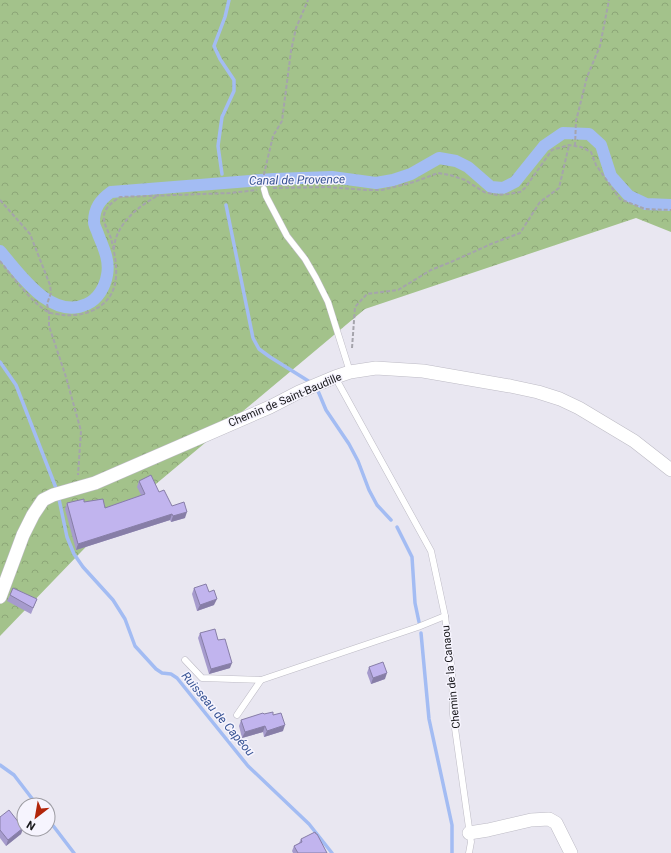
<svg xmlns="http://www.w3.org/2000/svg" width="671" height="853" font-family="Roboto,sans-serif">
  <style>
    .forest { fill: url(#forest-crowns) }
    .lines { fill: none; stroke-linecap: round; stroke-linejoin: round }
    .stream { stroke: #a3bcf3; stroke-width: 3.5 }
    .canal { stroke: #a3bcf3; stroke-width: 12 }
    .service-casing { stroke: #bdbbc5; stroke-width: 7 }
    .minor-casing { stroke: #bdbbc5; stroke-width: 14 }
    .path { stroke: #a5a4ac; stroke-width: 2; stroke-dasharray: 4 2; stroke-linecap: butt }
    .service { stroke: #fff; stroke-width: 6 }
    .minor { stroke: #fff; stroke-width: 13 }
    .wall { fill: #a69bcd }
    .shaded-wall { fill: #877ea7 }
    .building { fill: #c1b4ee; stroke: #877ea7 }
    .labels { text-anchor: middle; dominant-baseline: central; stroke-width: 3; stroke-linejoin: round; paint-order: stroke }
    .street-label { font-size: 11px; fill: #18181b; stroke: #f6f4fe }
    .water-label { font-size: 12px; font-style: italic; fill: #375394; stroke: #f6f4fe }
  </style>
  <defs>
    <pattern id="forest-crowns" width="20" height="18" patternUnits="userSpaceOnUse"><rect width="20" height="18" fill="#a3c28b"/><path d="M2 6a3 3 0 1 1 6 0M12 15a3 3 0 1 1 6 0" fill="none" stroke="#8ca677"/></pattern>
  </defs>
  <rect width="100%" height="100%" fill="#e9e7f1"/>
  <!-- forest -->
  <path class="forest" d="M0,0H671V232L636,218L365,309L107,525L0,636Z"/>
  <g class="lines">
    <!-- stream -->
    <g class="stream">
      <path d="M222,174L218,146L222,117L234,91V80L220,59L214,46L225,17L229,0"/>
      <path d="M226,205L253,338L259,349L270,357L310,382"/>
      <path d="M0,362L16,385L56,488"/>
      <path d="M318,391L326,410L349,444L358,461L369,490L377,505L391,520"/>
      <path d="M59,499L67,537L74,554L83,567L113,600L125,619L135,646L156,669L162,673L171,674L177,678L248,766L309,824L332,853"/>
      <path d="M397,527L412,557L415,603L419,622"/>
      <path d="M421,633L429,719L452,825V853"/>
      <path d="M0,765L14,775L37,805"/>
      <path d="M48,819L74,853"/>
    </g>
    <!-- canal -->
    <path class="canal" d="M0,251C20,274 51,321 87,304C98,299 105,287 107,275C110,260 103,247 98,234C97,230 94,226 94,222C94,208 100,200 111,192L274,179L332,177L376,183L393,180L411,174L439,158L456,161L468,167L491,187L503,188L515,182L544,146L563,133L589,134L601,145L611,176L629,196L646,204L671,205"/>
    <!-- service casing -->
    <g class="service-casing">
      <g id="service">
        <path d="M264,189L266,196L287,236L305,259L316,278L328,302L350,372"/>
        <path d="M335,377L431,551L445,616L452,672L453,714L471,842L469,853"/>
        <path d="M185,660L202,678L261,680L418,627L445,616"/>
        <path d="M237,715L261,680"/>
      </g>
    </g>
    <!-- minor casing -->
    <g class="minor-casing">
      <g id="minor">
        <path d="M0,597L23,535L33,515L43,500L53,495L95,483L270,407L299,392L335,377L350,372L376,368L423,371L510,386L538,392L560,399L579,408L634,441L671,470"/>
        <path d="M469,833L488,830L531,820L549,819L556,823L571,853"/>
      </g>
    </g>
    <!-- path -->
    <g class="path">
      <path d="M575,146L576,121L587,77L600,46L609,0"/>
      <path d="M264,181V174L273,136L282,121L291,51L296,28L308,0"/>
      <path d="M273,188L328,187L366,190H382L414,182L438,173L450,175L465,180L484,192L497,195L508,194L520,192L525,188L552,150L569,145L581,147L591,152L596,165L620,199L645,209L671,210"/>
      <path d="M0,200L30,234L50,285L51,293L47,304L49,313V326L66,377L81,431L78,475"/>
      <path d="M114,249C115,225 138,206 159,195"/>
      <path d="M0,261C12,276 32,303 48,312C52,314 59,314 63,315C88,317 114,306 116,277C117,265 114,250 111,238C108,231 103,223 104,215C106,206 113,202 120,197L230,193L257,190"/>
      <path d="M352,348L355,307L367,294L398,290L431,270L451,262L491,244L520,233L540,202L559,188L569,145"/>
    </g>
    <!-- service -->
    <use href="#service" class="service"/>
    <!-- minor -->
    <use href="#minor" class="minor"/>
  </g>
  <!-- wall -->
  <g class="wall">
    <path d="M139,481L159,492L172,506L185,518L171,522L170,520L76,550L65,509L67,503L84,502L105,508L141,495L137,487Z"/>
    <path d="M194,588L209,592L214,605L197,611L192,594Z"/>
    <path d="M10,595L37,599L31,614L7,601Z"/>
    <path d="M200,633L218,640L230,668L209,674L198,638Z"/>
    <path d="M369,667L385,679L371,684L367,673Z"/>
    <path d="M264,714L273,715L283,731L264,737L263,732L242,738L239,726L241,720Z"/>
    <path d="M0,817L23,828L21,834L6,846L0,838Z"/>
    <path d="M301,839L327,853H293L292,851L294,846L299,843Z"/>
  </g>
  <!-- shaded-wall -->
  <g class="shaded-wall">
    <path d="M187,512L185,518L171,522L173,516Z"/>
    <path d="M172,514L170,520L76,550L78,544Z"/>
    <path d="M217,599L214,605L197,611L200,605Z"/>
    <path d="M232,663L230,668L209,674L211,669Z"/>
    <path d="M387,673L385,679L371,684L373,678Z"/>
    <path d="M285,725L283,731L264,737L267,731Z"/>
    <path d="M265,726L263,732L242,738L245,732Z"/>
    <path d="M23,828L21,834L6,846L8,840Z"/>
  </g>
  <!-- building -->
  <g class="building">
    <path d="M151,475L159,492L164,490L172,506L184,502L187,512L173,516L172,514L78,544L67,503L84,499V502L103,499L105,508L145,494L139,481Z"/>
    <path d="M206,584L209,592L214,590L217,599L200,605L194,588Z"/>
    <path d="M13,588L37,599L33,608L10,595Z"/>
    <path d="M215,629L218,640L225,639L232,663L211,669L200,633Z"/>
    <path d="M383,662L387,673L373,678L369,667Z"/>
    <path d="M273,712V715L281,713L285,725L267,731L265,726L245,732L241,720L263,713L264,714Z"/>
    <path d="M9,810L23,828L8,840L0,830V817Z"/>
    <path d="M315,832L316,834H317L327,853H298L294,846L302,842L301,839Z"/>
  </g>
  <g class="labels">
    <!-- street labels -->
    <g class="street-label">
      <text transform="translate(285 400) rotate(-23)">Chemin de Saint-Baudille</text>
      <text transform="translate(451 677) rotate(-96)">Chemin de la Canaou</text>
    </g>
    <!-- water labels -->
    <g class="water-label">
      <text transform="translate(297 180) rotate(-1)">Canal de Provence</text>
      <text transform="translate(218 714) rotate(50)">Ruisseau de Capéou</text>
    </g>
  </g>
  <!-- north arrow -->
  <g transform="translate(36 817) rotate(211)"><circle r="19" fill="#f6f4fe" stroke="#9d9ca3"/>
  <path d="M0-3L7 15L0 10L-7 15Z" fill="#b2250b"/>
  <text y="-6" font-size="11" font-weight="bold" text-anchor="middle" fill="#18181b">N</text>
  </g>
</svg>
